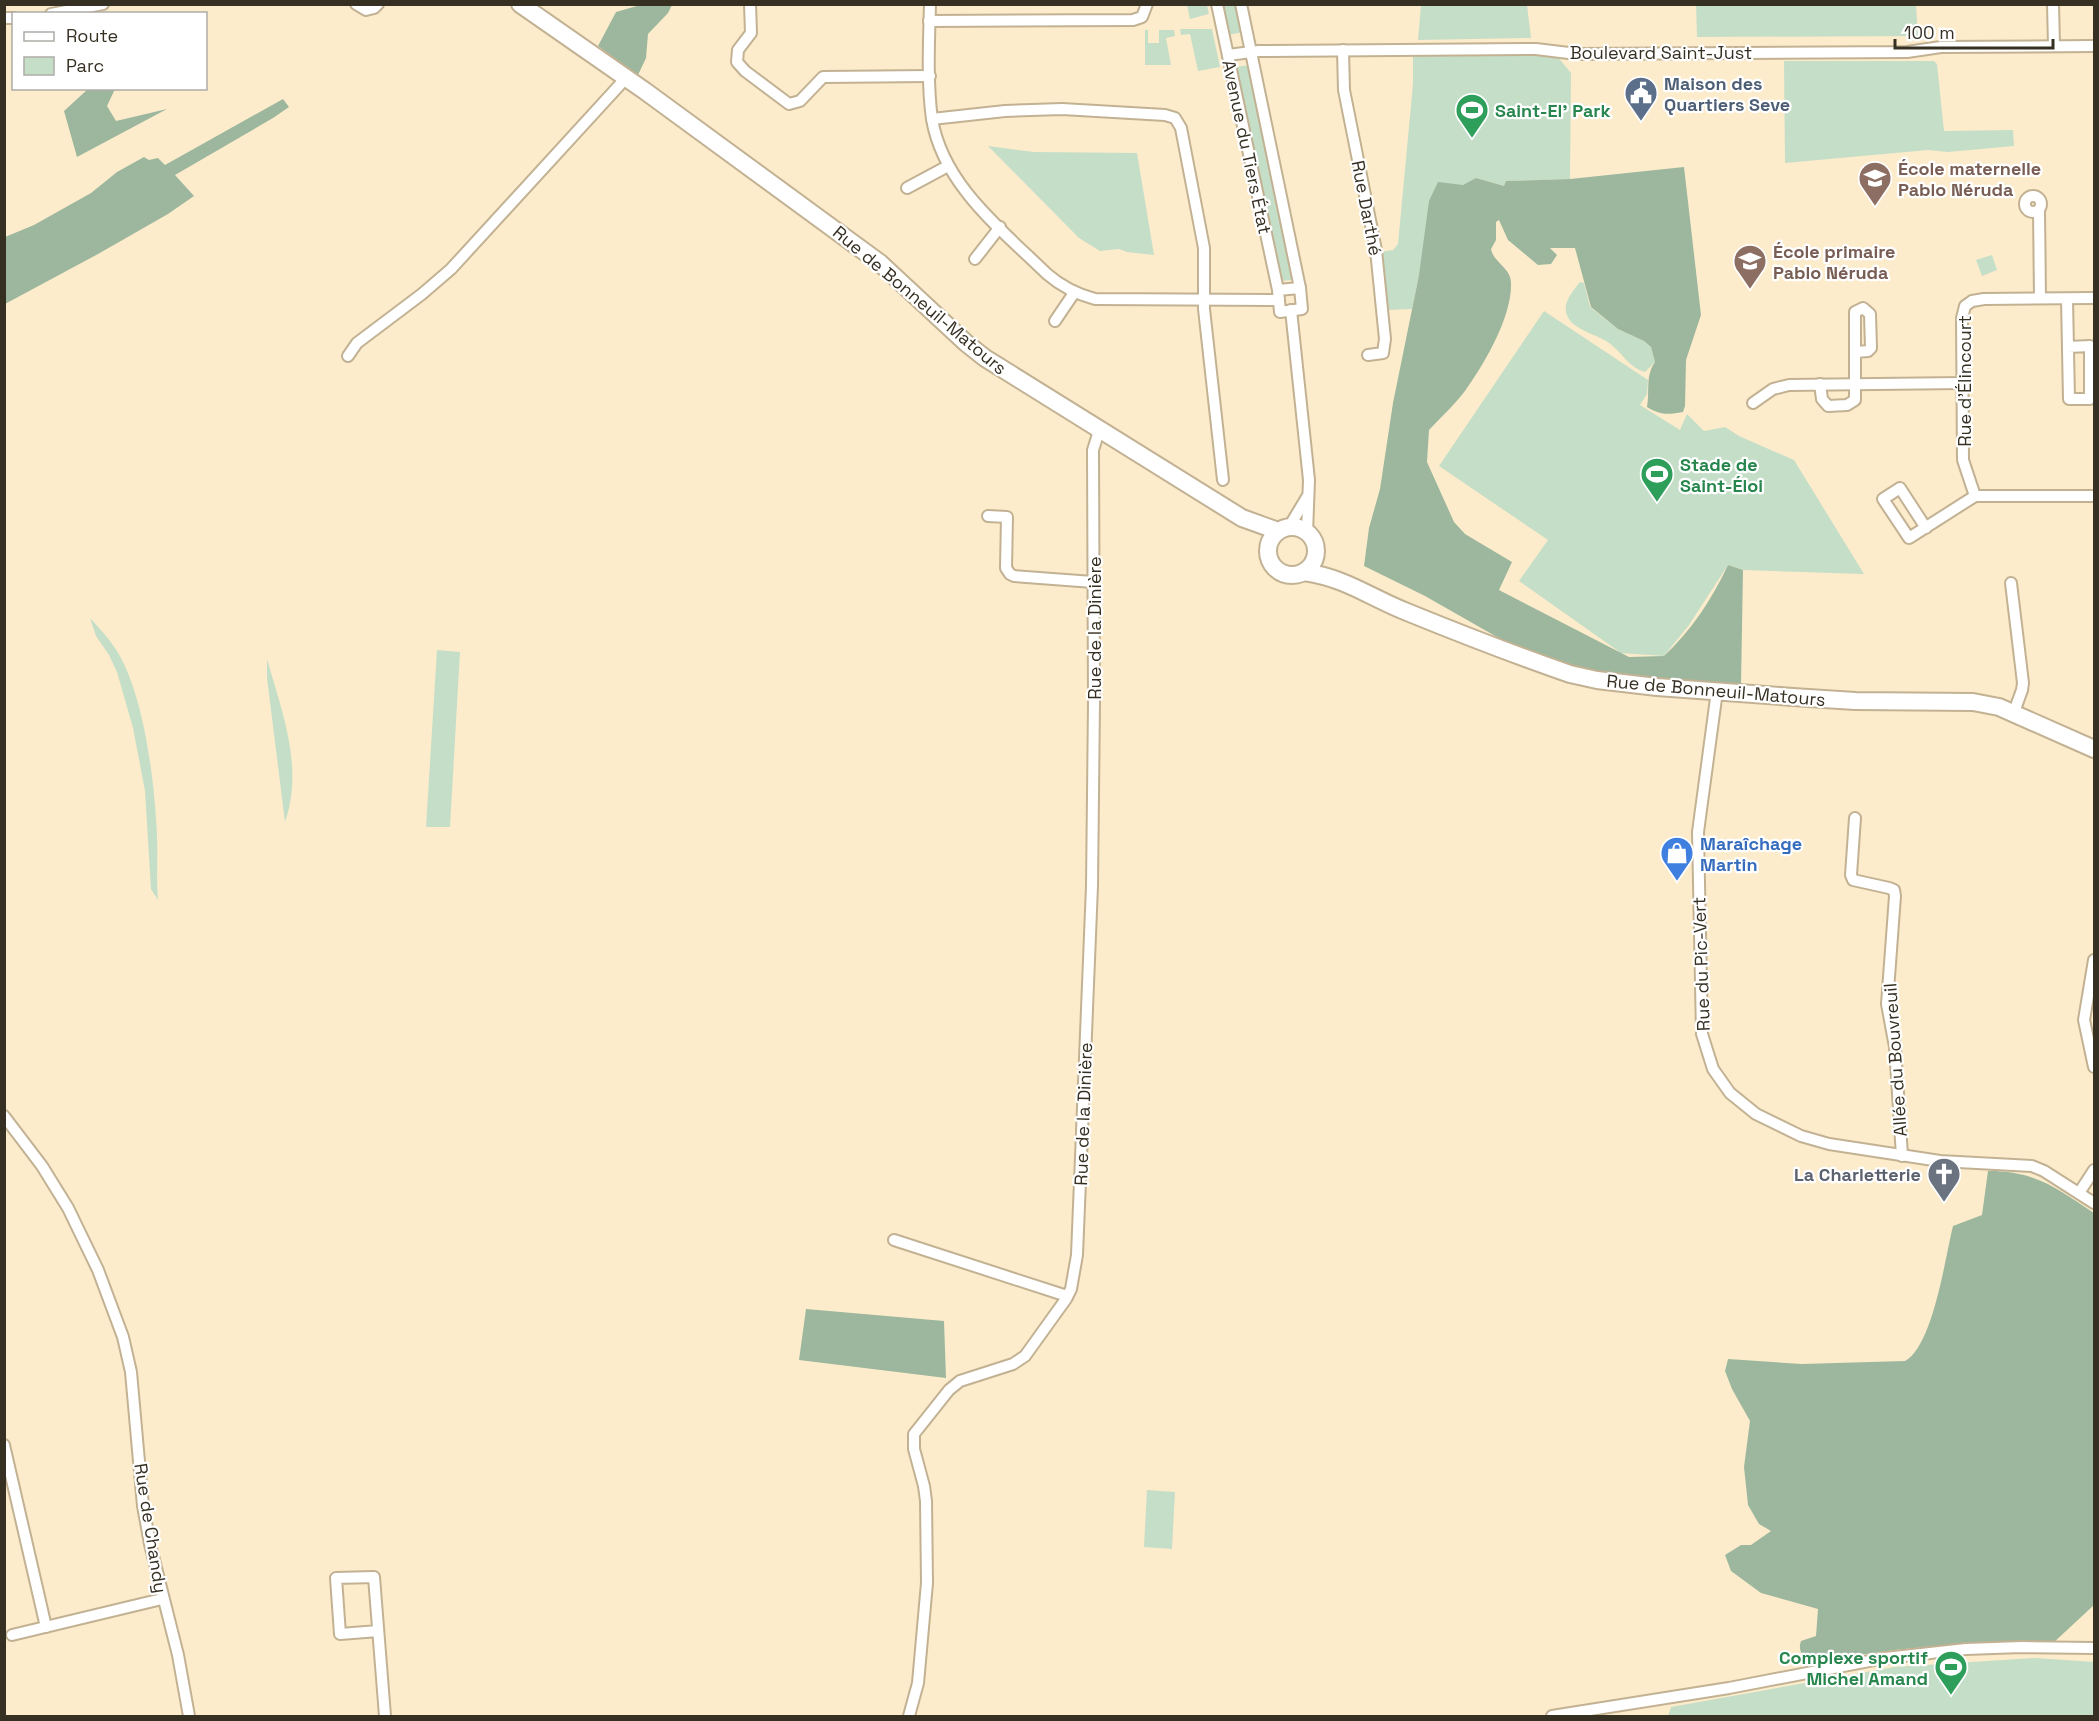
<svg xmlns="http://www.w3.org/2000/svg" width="2099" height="1721" font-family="'Space Grotesk',sans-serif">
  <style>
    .green { fill: #c5dec7 }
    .forest { fill: #9cb79d }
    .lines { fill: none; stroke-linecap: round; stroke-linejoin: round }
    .minor-casing { stroke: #c2b293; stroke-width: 14 }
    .secondary-casing { stroke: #c2b293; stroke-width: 20 }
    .minor { stroke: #fff; stroke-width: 10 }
    .secondary { stroke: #fff; stroke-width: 16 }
    .labels { text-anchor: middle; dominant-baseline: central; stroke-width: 4.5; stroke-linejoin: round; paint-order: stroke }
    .street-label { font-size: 18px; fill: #363023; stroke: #fff }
    .service-label { font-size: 18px; font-weight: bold; fill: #4e5e75; stroke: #fff; text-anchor: start }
    .leisure-label { font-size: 18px; font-weight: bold; fill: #27864d; stroke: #fff; text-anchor: start }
    .education-label { font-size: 18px; font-weight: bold; fill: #785e54; stroke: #fff; text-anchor: start }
    .shop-label { font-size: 18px; font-weight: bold; fill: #366cbe; stroke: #fff; text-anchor: start }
    .worship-label { font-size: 18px; font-weight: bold; fill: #5b616d; stroke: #fff; text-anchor: end }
  </style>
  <rect width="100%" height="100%" fill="#fceccc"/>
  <!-- green -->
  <g class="green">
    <path d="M1187,5H1207L1209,14L1190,19Z"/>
    <path d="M1222,5H1237L1243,32L1228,35Z"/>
    <path d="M1421,5H1527L1531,38L1418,40Z"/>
    <path d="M1696,5H1916L1918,36L1697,37Z"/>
    <path d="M1180,29H1212L1220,67L1198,71L1190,34L1181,35Z"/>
    <path d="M1145,30H1148V43H1159V30H1174L1175,36L1166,38L1171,65H1145Z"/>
    <path d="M1534,53L1557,56L1571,73L1570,179L1506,181L1504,186L1476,178L1419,275L1412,309L1387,310L1380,252L1393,250L1398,244L1413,84V55Z"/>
    <path d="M1784,61H1934L1937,64L1944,131L2013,130L2014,146L1948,152L1928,150L1785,163Z"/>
    <path d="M1250,65L1294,278L1292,280L1280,281L1235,67Z"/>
    <path d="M988,146L1034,152L1137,153L1154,255L1127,252L1119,249L1100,251L1079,238Z"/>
    <path d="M1992,255L1997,270L1982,276L1976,260Z"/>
    <path d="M1580,282L1584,283L1590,307L1618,329L1644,341L1651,347L1655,362L1645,372C1629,368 1622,352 1609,343C1597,334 1572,330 1567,315C1562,303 1573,291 1580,282Z"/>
    <path d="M1544,311L1648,380L1647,394L1640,405L1680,430L1687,414L1704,431L1725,427L1739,436L1794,460L1864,574L1743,570L1728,565L1689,625L1664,656L1621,653L1519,581L1548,540L1439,466Z"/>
    <path d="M90,618C102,631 113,643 121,658C145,703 155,785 157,836C158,857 156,879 158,900L151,889L145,791L133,728L117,672L109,655L96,636Z"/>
    <path d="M437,650L460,652L450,827H426Z"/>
    <path d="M267,659C282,712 304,767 285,822L267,678Z"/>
    <path d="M1147,1490L1175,1492L1172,1549L1144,1547Z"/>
    <path d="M2035,1658L2094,1662V1716H1668L1671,1707L1894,1667Z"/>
  </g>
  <!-- forest -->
  <g class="forest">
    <path d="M644,4L672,5L668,13L648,34L646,58L638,75L598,46L616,12Z"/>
    <path d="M88,89H115L107,106L116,121L167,109L77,157L64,111Z"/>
    <path d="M283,99L289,107L273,118L175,175L194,196L168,214L98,254L5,304V237L34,225L91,193L117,172L144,157L149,160L158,158L165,165Z"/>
    <path d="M1684,167L1701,315L1686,360L1685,406L1683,412C1668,415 1660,415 1647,407C1650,391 1645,376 1655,362L1651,347L1644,341L1618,329L1591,307L1575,248H1550L1557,255L1551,264L1538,265L1508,240L1499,220L1496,222V240L1491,249C1494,263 1511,268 1511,283C1512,315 1487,359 1469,385C1459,401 1442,416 1429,430L1427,462L1454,522L1465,534L1512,562L1499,590L1629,657L1664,656C1691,631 1712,599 1728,565L1743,570L1741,684L1623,677L1558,663L1518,649L1425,596L1364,566L1369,528L1380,489L1393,403L1419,275L1429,201L1438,182L1463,185L1476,178L1504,186L1506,181L1570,179Z"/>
    <path d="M1988,1171C2036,1171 2056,1188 2094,1213V1605L2052,1644H1955L1894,1650L1813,1662C1804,1660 1797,1651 1801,1641L1816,1636L1818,1609L1761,1593L1731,1571L1725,1555L1741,1545H1751L1771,1531L1759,1524L1748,1505L1744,1467L1750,1421L1732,1389L1725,1371L1728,1359L1802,1364L1905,1361C1933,1346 1945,1258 1953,1226L1982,1215Z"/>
    <path d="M806,1309L944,1321L946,1378L799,1360Z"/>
  </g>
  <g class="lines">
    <!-- minor casing -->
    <g class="minor-casing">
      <g id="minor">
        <path d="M356,4L366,10L374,8L378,4"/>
        <path d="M750,4L751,33L738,50L737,62L745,71L789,104L800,101L823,77L930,76"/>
        <path d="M930,4C929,40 927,84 932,119C943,185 1002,230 1047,274C1062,287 1076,294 1095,299L1279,300"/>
        <path d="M1217,4L1278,290"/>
        <path d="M1241,4L1300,288"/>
        <path d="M2053,4L2054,46"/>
        <path d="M51,14L103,4"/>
        <path d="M4,18H14"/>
        <path d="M929,21L1133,20L1142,17L1147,4"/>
        <path d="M1343,50L1344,90L1376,250L1385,339L1383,353L1368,355"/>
        <path d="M1228,55L1259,51L1536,49L1577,54L1907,52L1941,47L2094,46"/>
        <path d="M932,119L1005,111L1062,109L1165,115L1175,118L1181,128L1204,248V309L1223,480"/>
        <path d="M907,188L948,166"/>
        <circle cx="2033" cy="204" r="8"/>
        <path d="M2039,210L2040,298"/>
        <path d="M975,259L1000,227"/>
        <path d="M1300,288L1302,309L1280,312L1278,290Z"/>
        <path d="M2067,299L2069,399H2090V346L2068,347"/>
        <path d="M1291,310L1309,480L1307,533"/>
        <path d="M1055,321L1074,293"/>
        <path d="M348,356L357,343L422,294L451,269L626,78"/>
        <path d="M1820,384L1822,399L1828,406L1847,405L1855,400V312L1863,308L1870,314L1871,348L1868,351L1856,352"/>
        <path d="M1753,403L1773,389L1789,385L1963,383"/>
        <path d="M1975,496L1963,460L1962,318L1965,306L1972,301L1984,299L2094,298"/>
        <path d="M988,516L1007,517L1006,568L1010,574L1014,576L1093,582"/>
        <path d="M1289,527L1307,497"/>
        <path d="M1926,528L1900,488L1883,499L1909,538L1975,496H2094"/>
        <path d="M2011,583L2023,683L2022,690L2014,712"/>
        <path d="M1717,691L1698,832L1702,1034L1713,1069L1730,1093L1756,1114L1801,1136L1829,1144L1940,1161L2032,1166L2044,1171L2094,1203"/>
        <path d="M1855,818L1851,875L1853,880L1889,888L1894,890L1895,896L1887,1004L1895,1047L1902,1156"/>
        <path d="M2094,960L2084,1020L2094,1067"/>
        <path d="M4,1116L42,1166L68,1208L98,1270L123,1337L131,1372L143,1506L150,1544L178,1655L189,1716"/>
        <path d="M2079,1193L2094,1170"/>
        <path d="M894,1240L1067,1296"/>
        <path d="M4,1445L46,1627"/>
        <path d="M378,1631L340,1634L336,1578L374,1577L385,1716"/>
        <path d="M12,1635L162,1599"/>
        <path d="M909,1716L918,1683L927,1583L926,1501L924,1486L914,1449V1434L949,1390L960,1381L1013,1364L1025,1356L1066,1299L1071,1289L1077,1255L1092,886L1094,703L1093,450L1099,431"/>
        <path d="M1552,1716L1729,1688L1885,1658L1966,1649L2022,1647L2094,1648"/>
      </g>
    </g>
    <!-- secondary casing -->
    <g class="secondary-casing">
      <g id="secondary">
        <path d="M520,4L645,91L880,263L966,343L985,358L1242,518L1278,531"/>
        <circle cx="1292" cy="551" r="24"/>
        <path d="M1304,572C1346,578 1369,597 1407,612C1461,634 1515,655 1570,674L1597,680L1657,687L1793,697L1855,701L1973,702L1999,707L2094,749"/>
      </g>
    </g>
    <!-- minor -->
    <use href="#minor" class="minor"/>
    <!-- secondary -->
    <use href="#secondary" class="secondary"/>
  </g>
  <!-- icons -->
  <defs>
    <g id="civic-pin" transform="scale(1.725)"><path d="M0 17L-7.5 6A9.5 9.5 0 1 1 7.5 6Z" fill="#5c6f8a" stroke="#fff"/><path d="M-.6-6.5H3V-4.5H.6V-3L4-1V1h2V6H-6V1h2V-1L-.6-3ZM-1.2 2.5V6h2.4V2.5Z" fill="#fff"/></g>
    <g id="stadium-pin" transform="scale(1.725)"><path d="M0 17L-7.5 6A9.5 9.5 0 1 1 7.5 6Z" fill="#2e9e5b" stroke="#fff"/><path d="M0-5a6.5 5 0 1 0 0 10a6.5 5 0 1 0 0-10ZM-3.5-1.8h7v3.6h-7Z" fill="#fff"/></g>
    <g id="school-pin" transform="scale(1.725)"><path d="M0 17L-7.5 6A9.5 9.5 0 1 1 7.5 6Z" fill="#8d6e63" stroke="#fff"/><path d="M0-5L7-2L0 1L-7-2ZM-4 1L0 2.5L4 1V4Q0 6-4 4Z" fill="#fff"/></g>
    <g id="shop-pin" transform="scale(1.725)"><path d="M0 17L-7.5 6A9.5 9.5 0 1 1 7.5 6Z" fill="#3f7fe0" stroke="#fff"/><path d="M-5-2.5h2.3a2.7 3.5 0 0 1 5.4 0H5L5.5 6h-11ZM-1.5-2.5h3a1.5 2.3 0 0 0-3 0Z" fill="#fff"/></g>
    <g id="church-pin" transform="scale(1.725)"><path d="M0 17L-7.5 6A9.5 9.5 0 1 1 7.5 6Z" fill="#6b7280" stroke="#fff"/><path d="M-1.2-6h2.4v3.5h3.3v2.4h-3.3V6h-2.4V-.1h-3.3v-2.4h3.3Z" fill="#fff"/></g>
  </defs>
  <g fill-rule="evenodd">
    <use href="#civic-pin" x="1641" y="93"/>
    <use href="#stadium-pin" x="1472" y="110"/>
    <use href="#school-pin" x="1875" y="178"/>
    <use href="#school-pin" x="1750" y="261"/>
    <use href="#stadium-pin" x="1657" y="474"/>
    <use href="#shop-pin" x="1677" y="853"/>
    <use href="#church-pin" x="1944" y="1174"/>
    <use href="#stadium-pin" x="1951" y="1667"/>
  </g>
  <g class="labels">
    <!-- street labels -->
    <g class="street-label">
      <text x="1661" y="52">Boulevard Saint-Just</text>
      <text transform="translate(1247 147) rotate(78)">Avenue du Tiers État</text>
      <text transform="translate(1367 208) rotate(79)">Rue Darthé</text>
      <text transform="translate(920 300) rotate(40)">Rue de Bonneuil-Matours</text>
      <text transform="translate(1964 381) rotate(-90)">Rue d'Élincourt</text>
      <text transform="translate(1094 628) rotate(-90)">Rue de la Dinière</text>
      <text transform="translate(1716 690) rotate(5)">Rue de Bonneuil-Matours</text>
      <text transform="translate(1701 964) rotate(-92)">Rue du Pic-Vert</text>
      <text transform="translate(1895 1060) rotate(-94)">Allée du Bouvreuil</text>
      <text transform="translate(1083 1114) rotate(-88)">Rue de la Dinière</text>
      <text transform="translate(151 1528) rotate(81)">Rue de Chandy</text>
    </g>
    <!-- service labels -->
    <g class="service-label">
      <text x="1664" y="83">Maison des<tspan x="1664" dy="21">Quartiers Seve</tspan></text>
    </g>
    <!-- leisure labels -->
    <g class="leisure-label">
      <text x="1495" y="110">Saint-El' Park</text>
      <text x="1680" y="464">Stade de<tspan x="1680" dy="21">Saint-Éloi</tspan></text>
      <text x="1928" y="1657" text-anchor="end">Complexe sportif<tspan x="1928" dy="21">Michel Amand</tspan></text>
    </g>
    <!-- education labels -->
    <g class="education-label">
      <text x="1898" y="168">École maternelle<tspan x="1898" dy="21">Pablo Néruda</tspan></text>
      <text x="1773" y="251">École primaire<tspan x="1773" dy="21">Pablo Néruda</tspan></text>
    </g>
    <!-- shop labels -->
    <g class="shop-label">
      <text x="1700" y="843">Maraîchage<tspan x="1700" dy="21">Martin</tspan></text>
    </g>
    <!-- worship labels -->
    <g class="worship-label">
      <text x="1921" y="1174">La Charletterie</text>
    </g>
  </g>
  <!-- border -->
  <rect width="2099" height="1721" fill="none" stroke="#363023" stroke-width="12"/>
  <!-- legend -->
  <rect x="12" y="12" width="195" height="78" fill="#ffffff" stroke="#afaca7" stroke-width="1.5"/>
  <rect x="24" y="32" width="30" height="9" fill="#ffffff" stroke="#afaca7" stroke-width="1.5"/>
  <text x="66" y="42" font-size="18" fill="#363023">Route</text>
  <rect x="24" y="57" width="30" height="18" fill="#c5dec7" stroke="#afaca7" stroke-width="1.5"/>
  <text x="66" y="72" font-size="18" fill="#363023">Parc</text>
  <!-- scale -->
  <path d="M1895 39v9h158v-9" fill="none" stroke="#363023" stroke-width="3"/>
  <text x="1904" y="39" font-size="18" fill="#363023" stroke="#ffffff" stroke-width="4.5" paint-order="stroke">100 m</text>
</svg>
